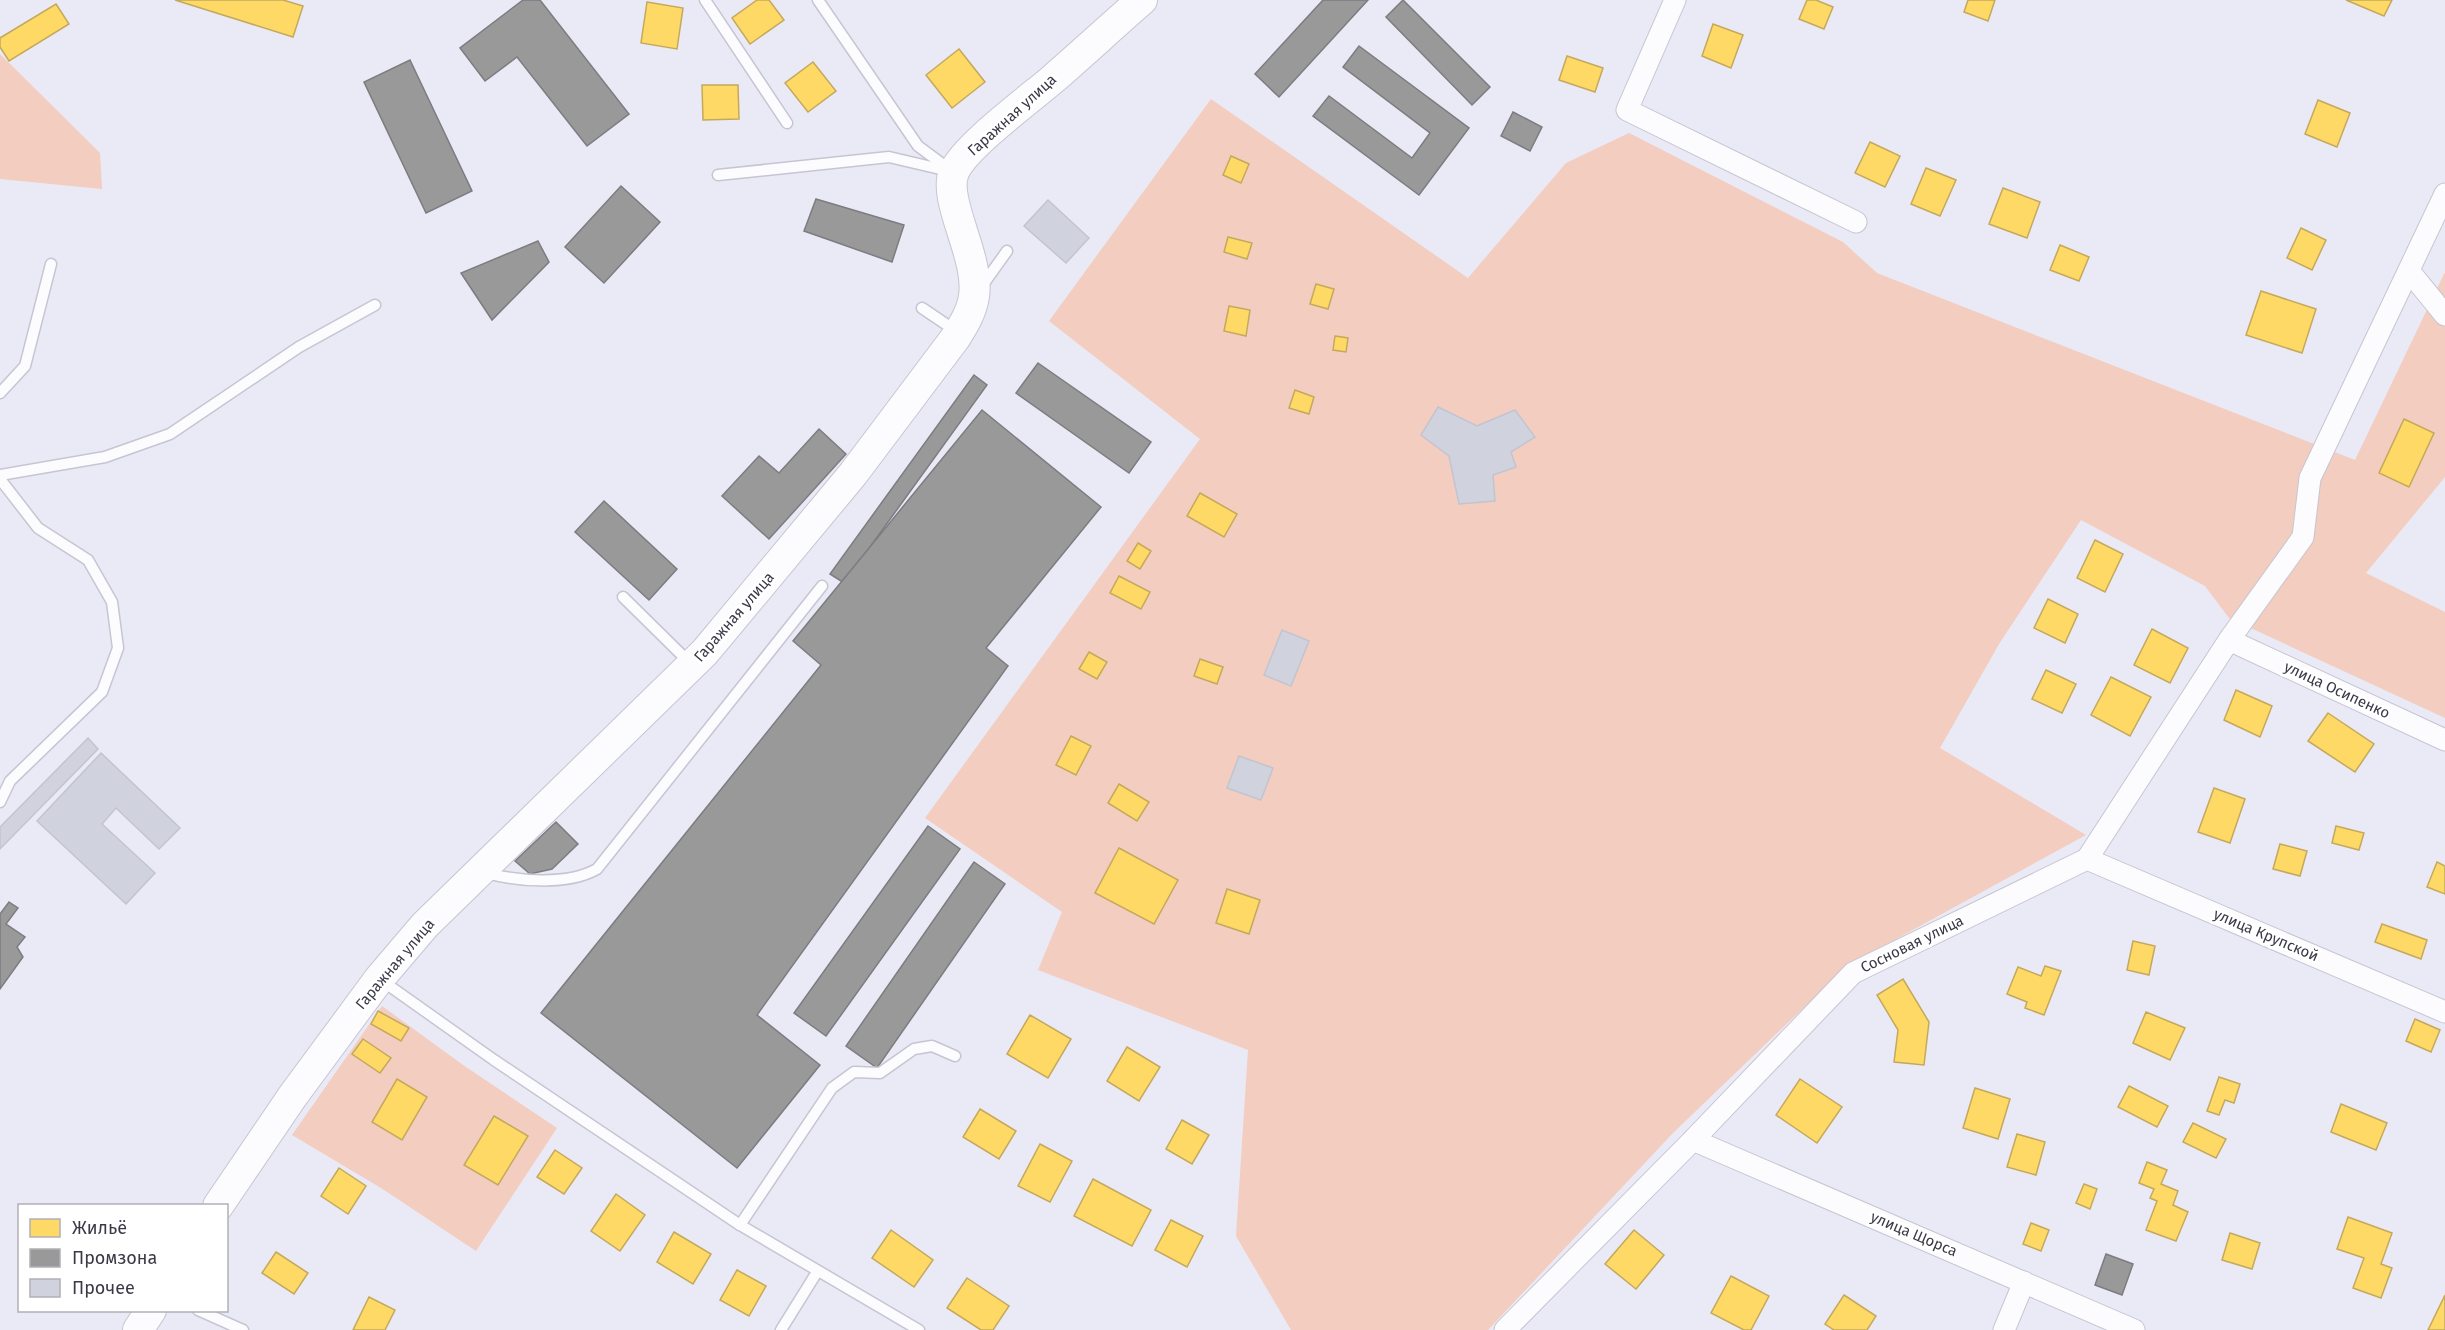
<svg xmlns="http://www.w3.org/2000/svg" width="2445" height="1330" font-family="'Fira Sans',sans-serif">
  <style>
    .green { fill: #f3cdbf }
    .homes { fill: #ffd966; stroke: #c4a95d; stroke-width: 1.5 }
    .industry { fill: #999; stroke: #7c7c81; stroke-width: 1.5 }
    .building { fill: #d0d2de; stroke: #c2c4d0; stroke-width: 1.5 }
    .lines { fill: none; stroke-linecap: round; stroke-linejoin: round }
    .lane-casing { stroke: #c6c5d2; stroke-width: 13 }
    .street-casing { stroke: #c6c5d2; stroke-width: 23 }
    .secondary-casing { stroke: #c6c5d2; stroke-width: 32 }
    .lane { stroke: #fcfcfe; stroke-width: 10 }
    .street { stroke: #fcfcfe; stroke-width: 21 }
    .secondary { stroke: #fcfcfe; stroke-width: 30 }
    .labels { text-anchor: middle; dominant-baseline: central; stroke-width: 6; stroke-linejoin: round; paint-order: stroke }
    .street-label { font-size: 15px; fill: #3a3948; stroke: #fff }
  </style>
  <rect width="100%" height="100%" fill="#eae9f6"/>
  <!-- green -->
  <g class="green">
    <path d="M0,54L100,153L102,189L0,179Z"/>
    <path d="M1211,99L1468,278L1566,163L1629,133L1843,242L1877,273L2355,460L2445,272V477L2366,573L2445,612V718L2229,618L2205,586L2081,520L1999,644L1940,748L2086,835L1847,966L1673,1133L1488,1330H1291L1236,1236L1248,1050L1038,970L1062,912L925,818L1200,439L1049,321Z"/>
    <path d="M382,1006L463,1065L557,1128L476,1251L381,1188L292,1135Z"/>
  </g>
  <!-- homes -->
  <g class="homes">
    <path d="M175,0H283L303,6L293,37Z"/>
    <path d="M757,0H769L784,20L750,44L732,18Z"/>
    <path d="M1807,0H1816L1833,7L1824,29L1799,19Z"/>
    <path d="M1968,0H1995L1988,21L1964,12Z"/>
    <path d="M2346,0H2392L2384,16Z"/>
    <path d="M647,2L683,8L677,49L641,43Z"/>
    <path d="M56,4L69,24L9,61L0,47V38Z"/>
    <path d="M1713,24L1743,35L1731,68L1702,56Z"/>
    <path d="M959,49L985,82L952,108L926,75Z"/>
    <path d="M1567,56L1603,68L1595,92L1559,80Z"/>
    <path d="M813,62L836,91L808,112L785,83Z"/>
    <path d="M702,85H738L739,119L703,120Z"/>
    <path d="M2318,100L2350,113L2337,147L2305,134Z"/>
    <path d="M1870,142L1900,156L1885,187L1855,173Z"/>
    <path d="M1231,156L1249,164L1241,183L1223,175Z"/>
    <path d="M1926,168L1956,180L1940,216L1911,204Z"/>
    <path d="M2003,188L2040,202L2027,238L1989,224Z"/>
    <path d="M2301,228L2326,240L2312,270L2287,258Z"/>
    <path d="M1228,237L1252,243L1247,259L1224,252Z"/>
    <path d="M2060,245L2089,257L2079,281L2050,270Z"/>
    <path d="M1316,284L1334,289L1328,309L1310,304Z"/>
    <path d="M2261,291L2316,309L2302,353L2246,335Z"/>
    <path d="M1229,306L1250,310L1246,336L1224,331Z"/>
    <path d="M1335,336L1348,338L1346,352L1333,350Z"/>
    <path d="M1295,390L1314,397L1309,414L1289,408Z"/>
    <path d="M2404,419L2434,433L2409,487L2379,473Z"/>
    <path d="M1200,493L1237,514L1224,537L1187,516Z"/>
    <path d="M2095,540L2123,554L2105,592L2077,578Z"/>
    <path d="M1138,543L1151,551L1140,569L1127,561Z"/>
    <path d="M1119,576L1150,592L1141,609L1110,593Z"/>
    <path d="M2048,599L2078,614L2065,643L2034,628Z"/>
    <path d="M2152,629L2188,648L2170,683L2134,665Z"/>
    <path d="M1089,652L1107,662L1097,679L1079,669Z"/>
    <path d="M1200,659L1223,667L1217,684L1194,676Z"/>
    <path d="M2046,670L2076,684L2062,713L2032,699Z"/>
    <path d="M2111,677L2151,697L2130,736L2091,715Z"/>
    <path d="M2236,690L2272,706L2260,737L2224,720Z"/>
    <path d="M2328,713L2374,744L2355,772L2308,741Z"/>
    <path d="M1071,736L1091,746L1076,775L1056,765Z"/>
    <path d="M1119,784L1149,802L1137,821L1108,803Z"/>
    <path d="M2214,788L2245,799L2230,843L2198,832Z"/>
    <path d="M2336,826L2364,833L2359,850L2332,843Z"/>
    <path d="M2280,844L2307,851L2300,876L2273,869Z"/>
    <path d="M1119,848L1178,880L1154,924L1095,893Z"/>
    <path d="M2437,862L2445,866V894L2427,887Z"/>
    <path d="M1227,889L1260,900L1249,934L1216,923Z"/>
    <path d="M2382,924L2427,940L2421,959L2375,942Z"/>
    <path d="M2133,941L2155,946L2149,975L2127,970Z"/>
    <path d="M2045,966L2061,971L2044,1015L2025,1008L2027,1002L2007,994L2018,967L2041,976Z"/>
    <path d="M1903,979L1929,1022L1924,1065L1894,1062L1898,1030L1877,995Z"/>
    <path d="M378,1011L409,1028L401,1041L371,1024Z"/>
    <path d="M2146,1012L2185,1028L2170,1060L2133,1043Z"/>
    <path d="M1030,1015L1071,1039L1048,1078L1007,1054Z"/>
    <path d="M2415,1019L2440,1030L2431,1052L2406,1041Z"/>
    <path d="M363,1039L391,1058L380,1073L352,1054Z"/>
    <path d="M1127,1047L1160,1067L1139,1101L1107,1081Z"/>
    <path d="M2219,1077L2240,1084L2234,1103L2225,1100L2219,1115L2207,1111Z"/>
    <path d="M397,1079L427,1097L402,1140L372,1122Z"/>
    <path d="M1800,1079L1842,1107L1817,1143L1776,1115Z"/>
    <path d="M2129,1086L2168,1106L2157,1127L2118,1107Z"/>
    <path d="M1975,1088L2010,1099L1998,1139L1963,1128Z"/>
    <path d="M2341,1104L2387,1123L2376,1150L2331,1132Z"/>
    <path d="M980,1109L1016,1131L999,1159L963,1137Z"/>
    <path d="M494,1116L528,1136L498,1185L464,1165Z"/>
    <path d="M1182,1120L1209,1135L1192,1164L1166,1149Z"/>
    <path d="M2193,1123L2226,1139L2216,1158L2183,1142Z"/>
    <path d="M2017,1134L2045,1142L2036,1175L2007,1167Z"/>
    <path d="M1040,1144L1072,1161L1050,1202L1018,1186Z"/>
    <path d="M555,1150L582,1168L564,1194L537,1177Z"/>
    <path d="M2147,1162L2167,1170L2161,1184L2178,1191L2173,1205L2188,1212L2176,1241L2146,1230L2157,1201L2150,1198L2154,1189L2139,1183Z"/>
    <path d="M339,1168L366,1186L348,1214L321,1196Z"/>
    <path d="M1093,1179L1151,1210L1132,1246L1074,1216Z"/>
    <path d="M2084,1184L2097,1189L2090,1209L2076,1203Z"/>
    <path d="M616,1194L645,1215L620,1251L591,1231Z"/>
    <path d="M2348,1217L2392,1233L2381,1264L2392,1268L2381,1298L2353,1288L2364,1258L2337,1249Z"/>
    <path d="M1171,1220L1203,1236L1187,1267L1155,1250Z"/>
    <path d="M2031,1223L2049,1230L2041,1251L2023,1244Z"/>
    <path d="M891,1230L933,1260L914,1287L872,1258Z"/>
    <path d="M1634,1230L1664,1255L1636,1289L1605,1264Z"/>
    <path d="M674,1232L711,1254L693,1284L657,1262Z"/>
    <path d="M2230,1233L2260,1243L2252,1269L2222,1260Z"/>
    <path d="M276,1252L308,1273L294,1294L262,1273Z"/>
    <path d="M737,1270L766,1286L749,1316L720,1300Z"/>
    <path d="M1731,1276L1769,1296L1751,1330H1744L1711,1313Z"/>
    <path d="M967,1278L1009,1306L993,1330H981L947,1308Z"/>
    <path d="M1844,1295L1876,1316L1867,1330H1834L1825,1324Z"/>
    <path d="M2445,1295V1330H2428Z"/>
    <path d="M369,1297L395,1310L385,1330H353Z"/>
  </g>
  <!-- industry -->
  <g class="industry">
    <path d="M523,0H540L629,114L587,146L517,57L485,81L460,48Z"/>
    <path d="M1323,0H1368L1279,97L1255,74Z"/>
    <path d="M1403,0L1490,87L1472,105L1386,17Z"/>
    <path d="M1359,46L1469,128L1419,195L1313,116L1329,96L1412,158L1430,133L1343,67Z"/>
    <path d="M410,60L472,191L426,213L364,82Z"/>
    <path d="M1513,112L1542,127L1530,151L1501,136Z"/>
    <path d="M621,186L660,222L604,283L565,247Z"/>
    <path d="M816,199L904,225L892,262L804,231Z"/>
    <path d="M538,241L549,262L492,320L461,273Z"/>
    <path d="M1038,363L1151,442L1129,473L1016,393Z"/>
    <path d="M974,375L987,385L844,583L830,574Z"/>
    <path d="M982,410L1101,507L986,648L1008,666L757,1015L820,1065L737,1168L541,1013L821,665L793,641Z"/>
    <path d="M819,429L846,454L769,539L722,496L759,456L779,473Z"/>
    <path d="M604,501L677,569L649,600L575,532Z"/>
    <path d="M556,822L578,844L552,869L530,874L515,861Z"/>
    <path d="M928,826L960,849L826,1036L794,1013Z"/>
    <path d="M974,862L1005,884L877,1068L846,1046Z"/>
    <path d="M9,902L18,908L6,924L25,937L17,947L23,957L0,989V914Z"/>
    <path d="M2106,1254L2133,1264L2122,1295L2095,1285Z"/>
  </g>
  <!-- building -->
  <g class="building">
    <path d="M1048,200L1089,238L1066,263L1024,226Z"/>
    <path d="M1438,407L1477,426L1515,410L1535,437L1511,452L1516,467L1493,475L1495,501L1459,504L1449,456L1421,435Z"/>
    <path d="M1282,630L1309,641L1291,686L1264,675Z"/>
    <path d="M88,738L98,749L0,849V827Z"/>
    <path d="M101,753L180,828L159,849L116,808L102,824L155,873L126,904L37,821Z"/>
    <path d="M1239,756L1273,768L1261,800L1227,788Z"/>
  </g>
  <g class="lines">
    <!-- lane casing -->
    <g class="lane-casing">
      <g id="lane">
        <path d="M705,0L787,123"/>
        <path d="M818,0L918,146L949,169"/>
        <path d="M718,175L889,157L953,172"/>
        <path d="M982,286L1007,251"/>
        <path d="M922,308L956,331"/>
        <path d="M0,393L25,366L51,264"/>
        <path d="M0,475L105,457L170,434L299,347L375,305"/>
        <path d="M0,479L38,528L88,560L112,602L118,648L102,692L10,781L0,802"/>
        <path d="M623,597L691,664"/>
        <path d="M485,873C518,881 567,886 597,869L822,586"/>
        <path d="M381,980L494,1060L740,1225L919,1330"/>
        <path d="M740,1225L832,1088L854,1072L880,1073L914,1049L932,1046L955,1056"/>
        <path d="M198,1310L243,1330"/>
        <path d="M781,1330L817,1272"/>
      </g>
    </g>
    <!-- street casing -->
    <g class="street-casing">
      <g id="street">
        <path d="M1675,0L1627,110L1856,222"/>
        <path d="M2409,271L2445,315"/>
        <path d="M2229,640L2445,740"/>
        <path d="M2087,859L2445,1012"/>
        <path d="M1693,1140L2134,1330"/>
        <path d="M1505,1330L1693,1140L1853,973L2087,859L2229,640L2303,537L2310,478L2445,194"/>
        <path d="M2004,1330L2024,1282"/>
      </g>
    </g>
    <!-- secondary casing -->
    <g class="secondary-casing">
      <g id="secondary">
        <path d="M218,1206L292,1097L379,979L425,925L705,652L853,474L956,337C964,324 972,311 974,296C980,257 942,200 954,172C964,147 1031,98 1053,79C1083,53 1112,26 1142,0"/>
        <path d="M138,1330L151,1310"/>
      </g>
    </g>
    <!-- lane -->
    <use href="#lane" class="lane"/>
    <!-- street -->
    <use href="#street" class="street"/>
    <!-- secondary -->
    <use href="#secondary" class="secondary"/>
  </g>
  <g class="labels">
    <!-- street labels -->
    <g class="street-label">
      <text transform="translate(1012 115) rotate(-42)">Гаражная улица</text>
      <text transform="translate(734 617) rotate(-49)">Гаражная улица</text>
      <text transform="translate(2337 690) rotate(25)">улица Осипенко</text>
      <text transform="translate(2266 935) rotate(23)">улица Крупской</text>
      <text transform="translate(1912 944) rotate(-26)">Сосновая улица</text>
      <text transform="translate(395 964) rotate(-50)">Гаражная улица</text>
      <text transform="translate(1914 1234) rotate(23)">улица Щорса</text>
    </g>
  </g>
  <!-- legend -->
  <rect x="18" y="1204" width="210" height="108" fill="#ffffff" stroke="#b0b0b6" stroke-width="1.5"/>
  <rect x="30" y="1219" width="30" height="18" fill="#ffd966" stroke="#b0b0b6" stroke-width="1.5"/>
  <text x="72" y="1234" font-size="18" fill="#3a3948">Жильё</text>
  <rect x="30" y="1249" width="30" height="18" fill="#999999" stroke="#b0b0b6" stroke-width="1.5"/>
  <text x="72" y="1264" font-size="18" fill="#3a3948">Промзона</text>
  <rect x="30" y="1279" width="30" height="18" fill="#d0d2de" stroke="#b0b0b6" stroke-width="1.5"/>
  <text x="72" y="1294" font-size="18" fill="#3a3948">Прочее</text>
</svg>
